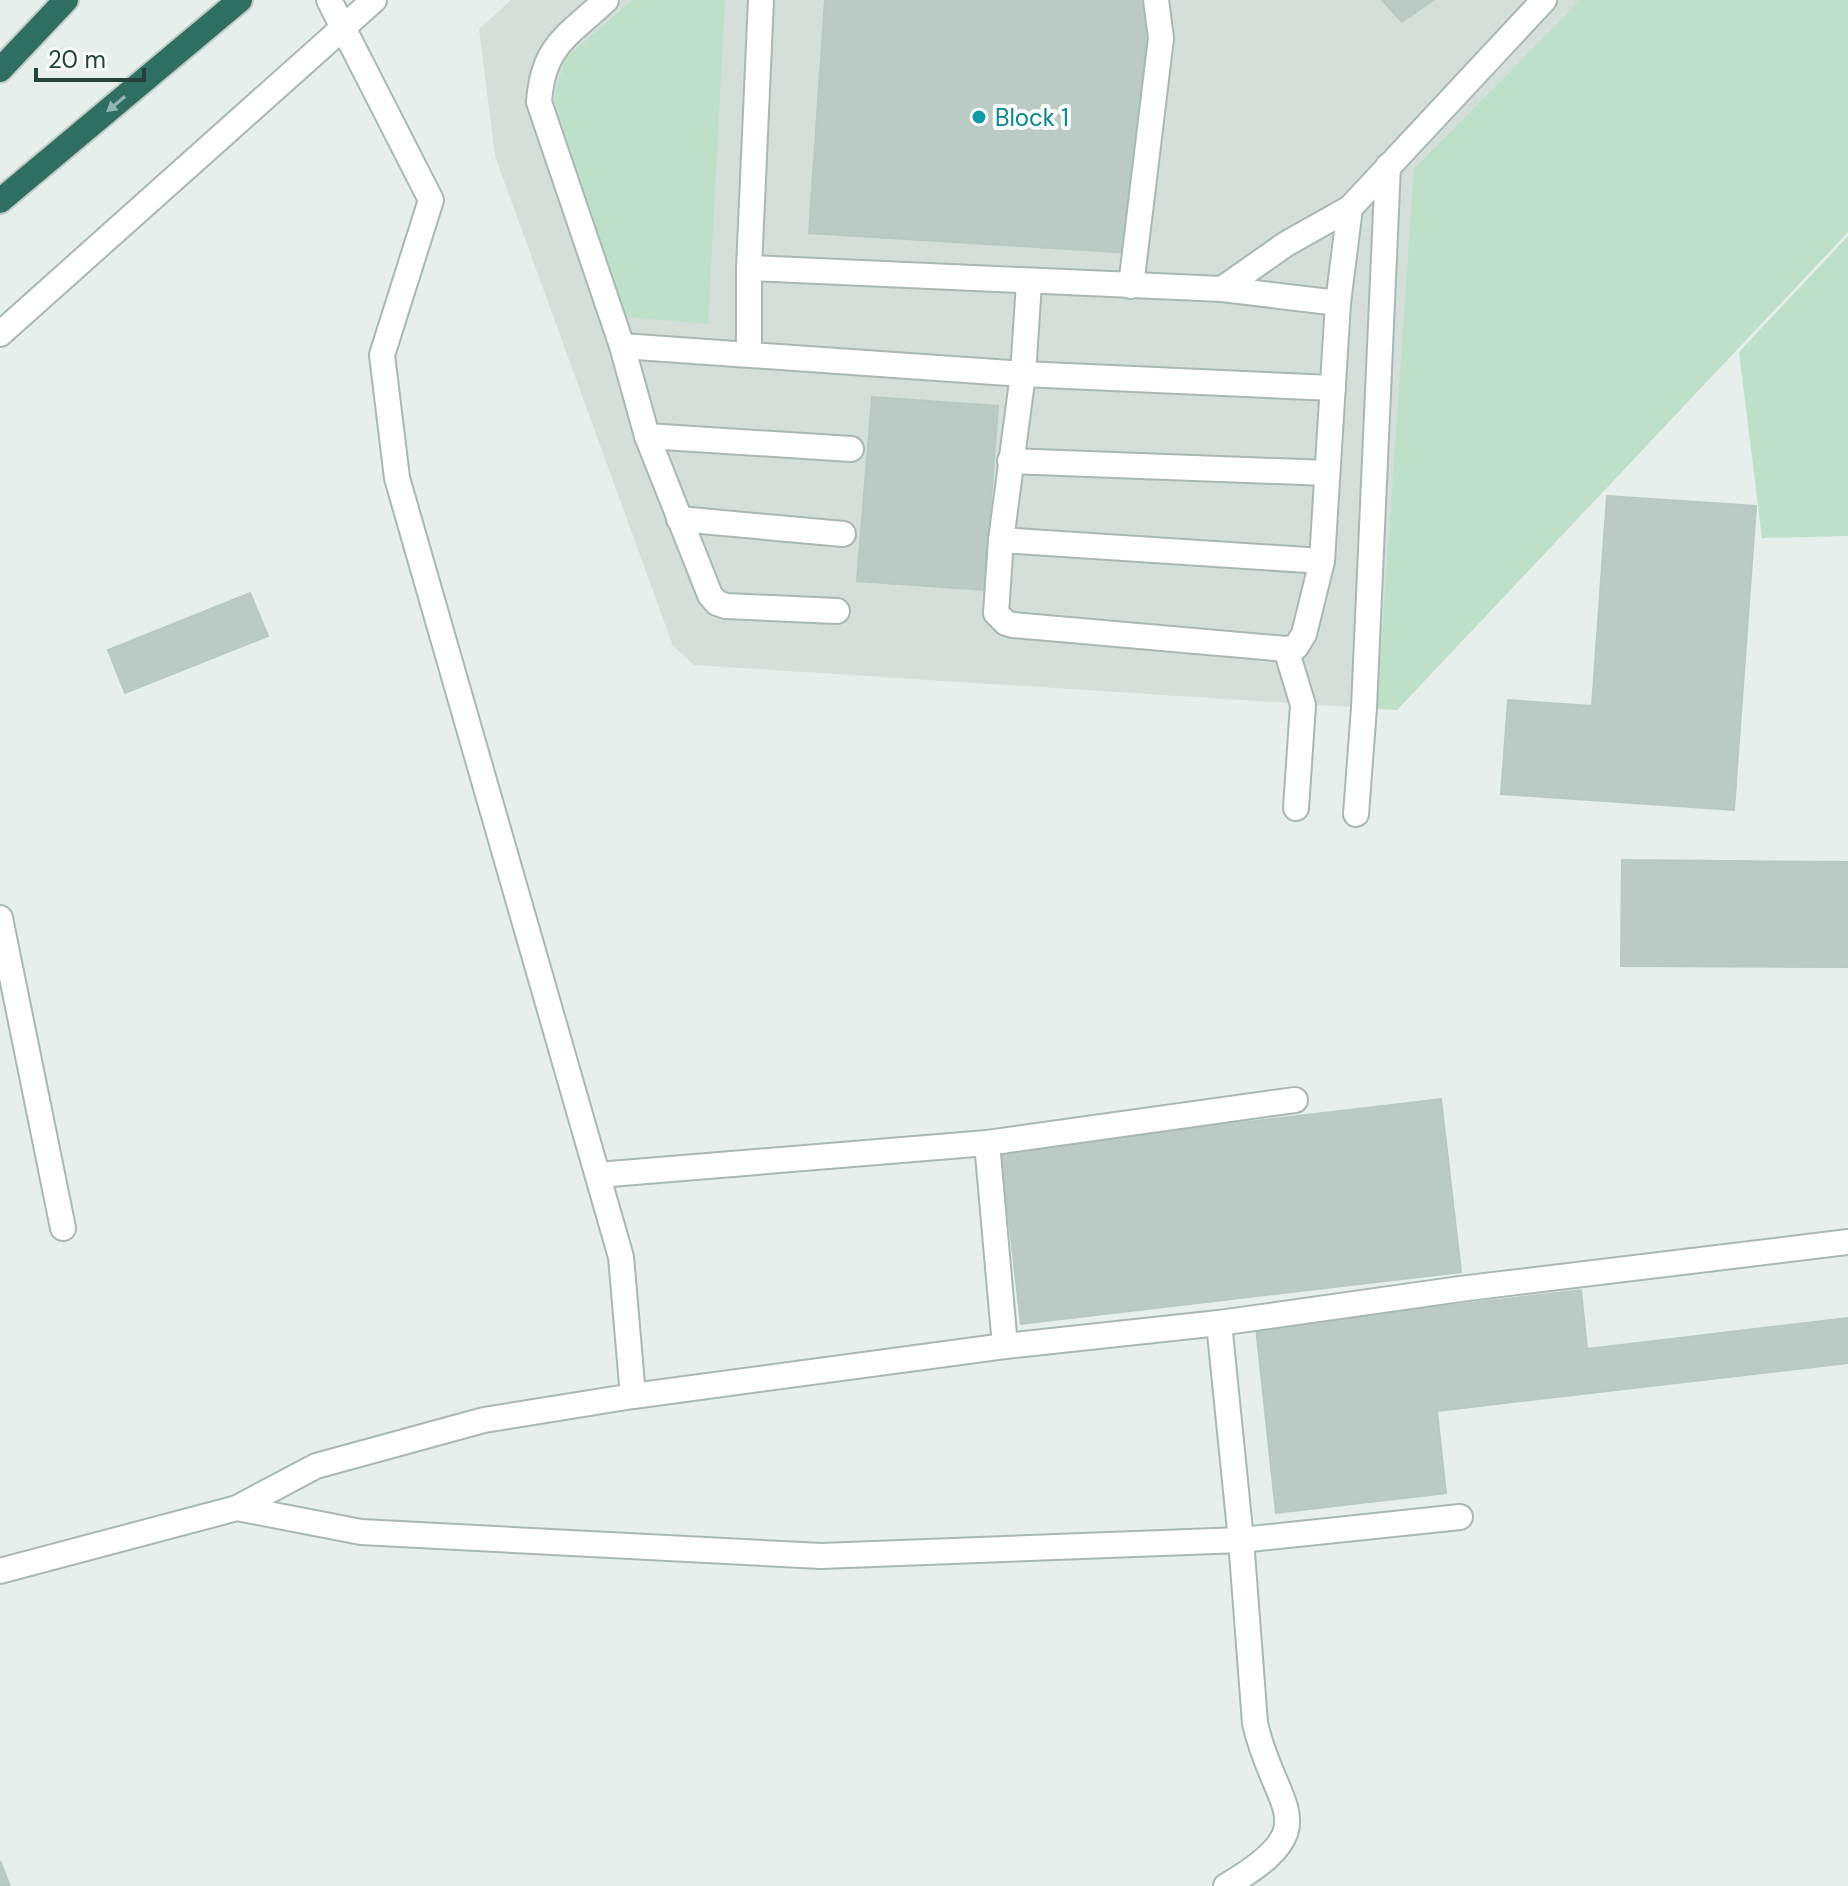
<svg xmlns="http://www.w3.org/2000/svg" width="1848" height="1886" font-family="'DM Sans',sans-serif">
  <style>
    .built { fill: #d4dfda }
    .green { fill: #bfe0c8 }
    .building { fill: #bbcac4; stroke: #b8c9c2; stroke-width: 2 }
    .lines { fill: none; stroke-linecap: round; stroke-linejoin: round }
    .minor-casing { stroke: #a8b8b2; stroke-width: 28 }
    .highway-casing { stroke: #c2cac8; stroke-width: 28 }
    .minor { stroke: #fff; stroke-width: 24 }
    .highway { stroke: #2f6f62; stroke-width: 24 }
    .oneway { fill: #93b5ae }
    .culture-dot { fill: #0f9aa8; stroke: #f7fbf9; stroke-width: 3 }
    .labels { text-anchor: middle; dominant-baseline: central; stroke-width: 8; stroke-linejoin: round; paint-order: stroke }
    .culture-label { font-size: 24px; fill: #0d838f; stroke: #f7fbf9; text-anchor: start }
  </style>
  <rect width="100%" height="100%" fill="#e6efeb"/>
  <!-- built -->
  <path class="built" d="M511,0H1848V232L1397,710L694,665L673,646L495,156L479,29Z"/>
  <!-- green -->
  <g class="green">
    <path d="M632,0H725L708,324L624,317L554,99L565,59Z"/>
    <path d="M1580,0H1848V232L1397,710L1377,709L1414,169Z"/>
    <path d="M1848,236V536L1762,538L1739,352Z"/>
  </g>
  <!-- building -->
  <g class="building">
    <path d="M825,0H1148L1131,253L809,233Z"/>
    <path d="M1382,0H1433L1402,22Z"/>
    <path d="M872,397L998,406L984,590L857,581Z"/>
    <path d="M1607,496L1756,506L1734,810L1501,794L1508,700L1592,706Z"/>
    <path d="M250,593L268,636L125,693L108,650Z"/>
    <path d="M1622,860L1848,862V967L1621,966Z"/>
    <path d="M1441,1099L1461,1272L1021,1324L1001,1151Z"/>
    <path d="M1581,1290L1587,1349L1848,1318V1363L1437,1411L1446,1493L1276,1513L1256,1328Z"/>
    <path d="M0,1861L10,1886H0Z"/>
  </g>
  <g class="lines">
    <!-- minor casing -->
    <g class="minor-casing">
      <g id="minor">
        <path d="M606,0C568,36 543,45 539,102L622,346L1023,374L1333,388"/>
        <path d="M1350,208L1544,0"/>
        <path d="M749,268L1222,289L1338,303L1322,561L1304,634L1296,647L1286,649L1013,625L1006,623L996,613L1001,540L1023,374L1029,283"/>
        <path d="M1131,286L1161,38L1156,0"/>
        <path d="M1222,289L1286,244L1350,208L1338,303"/>
        <path d="M0,334L374,0"/>
        <path d="M622,346L647,436L710,595L717,603L726,606L837,611"/>
        <path d="M749,354V268L761,0"/>
        <path d="M647,436L851,449"/>
        <path d="M1010,461L1327,473"/>
        <path d="M679,519L843,534"/>
        <path d="M1001,540L1322,561"/>
        <path d="M1286,649L1303,705L1296,808"/>
        <path d="M1356,814L1364,708L1388,166"/>
        <path d="M0,918L63,1228"/>
        <path d="M987,1143L1005,1346"/>
        <path d="M598,1175L987,1143L1295,1100"/>
        <path d="M1219,1323L1241,1540L1255,1723C1274,1810 1330,1825 1226,1886"/>
        <path d="M633,1396L1005,1346L1219,1323L1460,1289L1848,1242"/>
        <path d="M237,1508L361,1532L821,1556L1241,1540L1460,1517"/>
        <path d="M0,1571L237,1508L316,1466L484,1420L633,1396L621,1257L397,478L382,355L431,200L329,0"/>
      </g>
    </g>
    <!-- highway casing -->
    <g class="highway-casing">
      <g id="highway">
        <path d="M0,70L66,0"/>
        <path d="M0,201L240,0"/>
      </g>
    </g>
    <!-- minor -->
    <use href="#minor" class="minor"/>
    <!-- highway -->
    <use href="#highway" class="highway"/>
  </g>
  <!-- one-way arrows -->
  <defs><path id="oneway-solid" d="M-6-.8H1V-3.2L6.5 0L1 3.2V.8H-6Z" transform="scale(2)"/></defs>
  <use class="oneway" href="#oneway-solid" transform="translate(116 104) rotate(140)"/>
  <!-- markers -->
  <circle class="culture-dot" cx="979" cy="117" r="8"/>
  <g class="labels">
    <!-- culture labels -->
    <g class="culture-label">
      <text x="995" y="117">Block 1</text>
    </g>
  </g>
  <!-- scale -->
  <path d="M36 68v12h108v-12" fill="none" stroke="#24423a" stroke-width="4"/>
  <text x="48" y="68" font-size="24" fill="#24423a" stroke="#f7fbf9" stroke-width="6" paint-order="stroke">20 m</text>
</svg>
